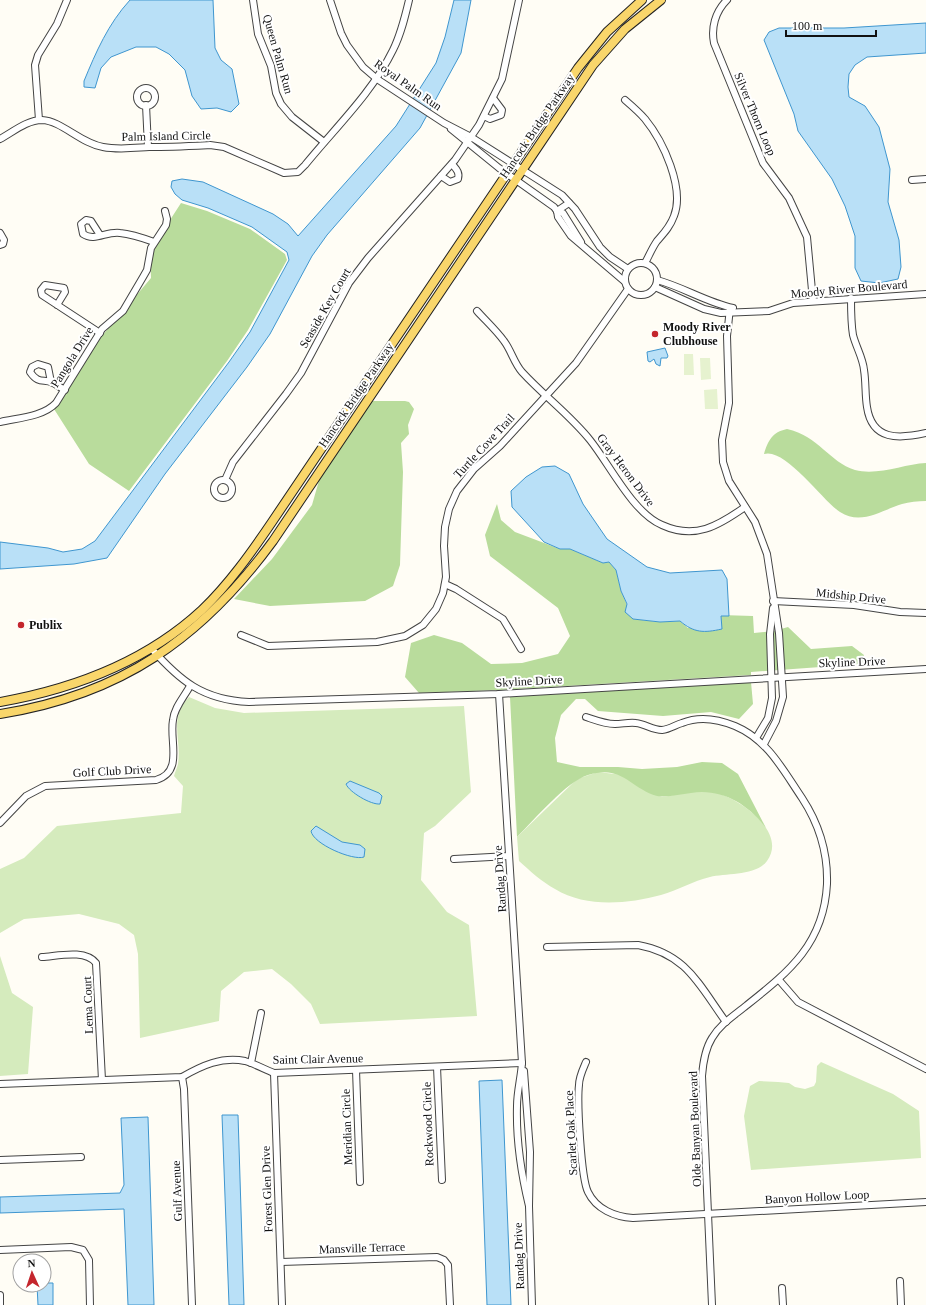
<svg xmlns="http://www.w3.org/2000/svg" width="926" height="1305" font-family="'Times New Roman',serif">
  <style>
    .green { fill: #d5ebbd }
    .forest { fill: #b9dc9c }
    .pitch { fill: #e6f2cf }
    .water { fill: #b9e0f7; stroke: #3f96cf }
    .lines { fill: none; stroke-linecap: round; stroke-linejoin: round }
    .minor-casing { stroke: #444; stroke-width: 8 }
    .major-casing { stroke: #222; stroke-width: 10 }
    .minor { stroke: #fff; stroke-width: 6 }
    .major { stroke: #f9d66b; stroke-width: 8 }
    .poi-dot { fill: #c4262e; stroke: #fff; stroke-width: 1.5 }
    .labels { text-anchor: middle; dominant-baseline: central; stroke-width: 4; stroke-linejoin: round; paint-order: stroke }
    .street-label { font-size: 12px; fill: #111; stroke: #fff }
    .poi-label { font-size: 12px; font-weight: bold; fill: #111; stroke: #fff; text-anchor: start }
  </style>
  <rect width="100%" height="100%" fill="#fffdf5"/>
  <!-- green -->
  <g class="green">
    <path d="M189,697L215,708L244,713L464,706L471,792L435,826L424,833L421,880L447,912L469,925L477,1016L320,1024L311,1004L291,984L272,969L244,972L221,991L219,1021L140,1038L138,954L134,935L119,924L79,914L24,919L0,933V869L24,858L57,826L181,813L183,786L174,776C175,772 177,768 178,764C182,739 168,719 189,697Z"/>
    <path d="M598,772L623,775L656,795L662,797C677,795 695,789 710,791C735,795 789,831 767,861C756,876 726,873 710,877C693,881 678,890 661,895C627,904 586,908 555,889C542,882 530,871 519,861L517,837L577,779Z"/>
    <path d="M0,956L12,993L33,1007L28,1074L0,1076Z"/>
    <path d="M821,1062L893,1094L919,1111L921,1158L751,1170L744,1116L750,1086L759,1081L778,1082L789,1083L795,1087L805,1089L814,1086L816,1082L817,1066Z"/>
  </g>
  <!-- forest -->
  <g class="forest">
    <path d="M181,203L207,211L250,229L285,254L287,260L248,330L227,361L129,491L89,464L54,409L101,337L151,278L150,251Z"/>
    <path d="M371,401H405L409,402L414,409L408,425L409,434L401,443L403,472L400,565L393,586L365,601L270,606L234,599L272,559L312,505L320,477Z"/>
    <path d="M787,429C819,436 829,462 855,470C878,476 904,464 926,463V501C918,501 909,502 902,504C882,510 861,526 840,512C823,501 785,447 764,454C768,441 772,432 787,429Z"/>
    <path d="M497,504L501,520L515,532L560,549H570L603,563L609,562L616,570L621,591L633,619L660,622L680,621L688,628L721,615L753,616L754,633L774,631L788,627L811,649L852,646L864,655L862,664L751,672V675L499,690L419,693L405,677L411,643L434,635L462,643L491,664L522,663L558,654L570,636L558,608L490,556L485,535Z"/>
    <path d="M751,682L753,704L739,719L711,712L663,716L598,711L585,699H576L561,715L555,738L557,762L580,767H618L642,769L677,767L702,762L722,763L738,774L766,828C748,804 721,788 691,793C680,794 668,798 657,796C630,788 622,764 588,775C567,781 534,820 517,837L510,697Z"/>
  </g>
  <!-- pitch -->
  <g class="pitch">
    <path d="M684,354H693L694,375H684Z"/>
    <path d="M700,358H710L711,379L701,380Z"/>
    <path d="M717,389L718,409H705L704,390Z"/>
  </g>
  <!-- water -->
  <g class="water">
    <path d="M130,0H213L215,48L221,60L232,69L239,104L231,112L217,108L201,109L192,96L185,70L169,54L156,47H136L111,57L101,68L95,88L84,87V81C96,52 108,24 130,0Z"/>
    <path d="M454,0H471L461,53L420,128L327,235L312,256L270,334L247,367L165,474L107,558L74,564L0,569V542L48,548L63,552L82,549L95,541L229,362L250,332L289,260L287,252L252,227L208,208L182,200L175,194L171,187L172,181L182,179L203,182L273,214L288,224L298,236L396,126L436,63L445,37Z"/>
    <path d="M926,23V53L867,57L855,65L849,74L848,87L849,97L865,106L879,127L890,169L888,202L899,240L901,267L898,279L879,283L861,281L855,268V236L845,206L832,179L798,131L794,114L764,40L769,32L779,28H844Z"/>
    <path d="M665,348L668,356L667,358H661L660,366L656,364L654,359L650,362L648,361L647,352Z"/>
    <path d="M555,466L569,474L583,504L607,539L647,567L670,573L722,570L727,579L729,616H721L722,629C704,633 694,633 680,621L660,622L633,619L625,612L627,604L621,591L616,570L609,562L603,563L570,549H560L544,542L512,507L511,491L526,477L542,467Z"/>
    <path d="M350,781L379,793L382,796L380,804C371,805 349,792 346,784Z"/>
    <path d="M316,826L342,842L360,845L365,849L364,857C353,861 313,844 311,831Z"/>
    <path d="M502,1080L511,1305H487L479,1081Z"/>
    <path d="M222,1115H238L244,1305H229Z"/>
    <path d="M148,1117L154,1305H128L124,1209L0,1213V1197L120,1193L124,1185L121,1118Z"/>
    <path d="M44,1283H53V1305H38L37,1285H44Z"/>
  </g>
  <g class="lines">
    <!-- minor casing -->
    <g class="minor-casing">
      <g id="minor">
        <path d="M253,0L258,34L271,66L276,93L281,104L292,117L324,142"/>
        <path d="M330,0L341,33L347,45L363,67L377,79L444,123L471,137L562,195L575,209L600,247L610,257L628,269"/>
        <path d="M727,0C715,12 711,28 714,43L763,163L789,198L807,237L813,301"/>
        <circle cx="146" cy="97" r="9"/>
        <path d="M625,100C632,106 639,112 645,119C663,141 685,188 674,216C670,227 664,233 657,241C652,248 649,256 645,263"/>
        <path d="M146,105L148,147"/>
        <path d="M484,116L490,119L501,115L502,110L493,98"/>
        <path d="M39,120L35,65L38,55L57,24L67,0"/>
        <path d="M451,129L499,168L554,207L557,211L558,217L571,236L624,281"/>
        <path d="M0,139C13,132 27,120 42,120C62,121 80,143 103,147C118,150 133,148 149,147C169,147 189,146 210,145L224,147L284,173L298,172L305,165C335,128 372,93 393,50C401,34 405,17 409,0"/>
        <path d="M441,176L450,182L458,179C460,172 456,169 452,164"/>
        <path d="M912,180L926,179"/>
        <path d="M557,211L563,213L581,242"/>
        <path d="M557,211L569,203"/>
        <path d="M0,233L4,240L3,244L0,245"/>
        <path d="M100,235L91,221L86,220L81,224L83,234C95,242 106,231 120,233C132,234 143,238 154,242"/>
        <circle cx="641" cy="279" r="16"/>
        <path d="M657,280C683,287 706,302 733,308"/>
        <path d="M655,287L704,309L721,313L769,311L793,303L926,294"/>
        <path d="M851,298C851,310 851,323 853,335C856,347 863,358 864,370C866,382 865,395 867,407C872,441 899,439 926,433"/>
        <path d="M57,305L65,292L64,288L45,285L41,290L42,295L100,333"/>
        <path d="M730,308L727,336L729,403L722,440L723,462L729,481L755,522L767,554L779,633L783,697L776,721L764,744"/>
        <path d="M477,311C486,321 496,330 504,341C511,350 514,363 522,372C544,396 570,415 590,440C610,465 633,513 662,525C695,540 718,526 745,507"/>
        <path d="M51,382L48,367L38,364L32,367L30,372C39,385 44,378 53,383C57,385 61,388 65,390"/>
        <path d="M0,422C17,418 43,417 56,403L102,329L123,311L143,277L147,270L151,248L166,225L167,219L165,211"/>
        <path d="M225,480L233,462L286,394L301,373L349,283L368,258L455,160L479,125L502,79L519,0"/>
        <circle cx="223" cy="489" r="9"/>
        <path d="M445,584L456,589L503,619L521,649"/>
        <path d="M773,601L854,605L900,612L926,613"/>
        <path d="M241,635L268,646L377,642L405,636L423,625L436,609L443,593L446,577L444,546L445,527L449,509L457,491L474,469L500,446L576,363L628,289"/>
        <path d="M151,648C180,681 203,700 249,702L499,694L926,669"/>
        <path d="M499,694L522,1063C521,1077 517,1092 517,1106C516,1140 521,1173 529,1206"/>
        <path d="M586,717C595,720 605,724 615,724C622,724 629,722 636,723C645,724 653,730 662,730C670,729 675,725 682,723C699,716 718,719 735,726C768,740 783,770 802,798C819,824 828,852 827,884C824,943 790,971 747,1005C735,1015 720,1024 712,1038C705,1049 703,1063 702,1076L712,1305"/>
        <path d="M756,738L768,718L772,698L770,634L773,608"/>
        <path d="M0,823L26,796L45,786L156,780C184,772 169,741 173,720C174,708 184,697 190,686"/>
        <path d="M454,859L509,856"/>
        <path d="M547,947L638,945C687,954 699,985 726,1022"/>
        <path d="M42,957C58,956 85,949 96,963L102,1080"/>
        <path d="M779,980L798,1002L926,1069"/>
        <path d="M586,1062C583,1069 579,1077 579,1085C577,1102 581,1178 588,1192C596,1209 615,1217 633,1218L926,1202"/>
        <path d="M251,1063L261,1013"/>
        <path d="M437,1067L442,1180"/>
        <path d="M356,1070L360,1182"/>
        <path d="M524,1071L530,1152L529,1206L532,1305"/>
        <path d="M274,1073L282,1305"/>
        <path d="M182,1077L184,1089L192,1305"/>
        <path d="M0,1084L182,1077C201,1066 222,1056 245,1061C255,1064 264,1069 274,1073L522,1063"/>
        <path d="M0,1160L81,1157"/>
        <path d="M0,1250L71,1247L83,1250L89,1260L90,1305"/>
        <path d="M281,1262L437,1257L444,1260L448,1265L450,1305"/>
        <path d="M900,1281L901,1305"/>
        <path d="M782,1288L783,1305"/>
        <path d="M0,1295V1305"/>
      </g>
    </g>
    <!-- major casing -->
    <g class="major-casing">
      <g id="major">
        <path d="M0,702C73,689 147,661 202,610C229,584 251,553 272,522L578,68L607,32L642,0"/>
        <path d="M0,714C121,695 202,638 273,541L593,65L625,29L661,0"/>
      </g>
    </g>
    <!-- minor -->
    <use href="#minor" class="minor"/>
    <!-- major -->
    <use href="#major" class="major"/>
  </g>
  <!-- markers -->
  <g class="poi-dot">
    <circle cx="655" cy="334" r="4"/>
    <circle cx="21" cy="625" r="4"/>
  </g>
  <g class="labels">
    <!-- street labels -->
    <g class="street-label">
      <text transform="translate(278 54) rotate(74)">Queen Palm Run</text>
      <text transform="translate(408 85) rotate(35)">Royal Palm Run</text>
      <text transform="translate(755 114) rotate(67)">Silver Thorn Loop</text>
      <text transform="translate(537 126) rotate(-56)">Hancock Bridge Parkway</text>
      <text transform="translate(166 136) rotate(-1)">Palm Island Circle</text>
      <text transform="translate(849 289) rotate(-5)">Moody River Boulevard</text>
      <text transform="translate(325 308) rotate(-60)">Seaside Key Court</text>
      <text transform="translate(72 357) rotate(-58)">Pangola Drive</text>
      <text transform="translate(356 395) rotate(-56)">Hancock Bridge Parkway</text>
      <text transform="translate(484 446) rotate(-47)">Turtle Cove Trail</text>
      <text transform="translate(626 470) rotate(53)">Gray Heron Drive</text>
      <text transform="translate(851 596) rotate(6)">Midship Drive</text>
      <text transform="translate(852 662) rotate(-2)">Skyline Drive</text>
      <text transform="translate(529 681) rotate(-3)">Skyline Drive</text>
      <text transform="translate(112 771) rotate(-3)">Golf Club Drive</text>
      <text transform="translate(500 879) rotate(-94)">Randag Drive</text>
      <text transform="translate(88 1005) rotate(-92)">Lema Court</text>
      <text transform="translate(318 1059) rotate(-1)">Saint Clair Avenue</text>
      <text transform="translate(428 1124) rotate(-92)">Rockwood Circle</text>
      <text transform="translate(347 1127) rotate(-92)">Meridian Circle</text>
      <text transform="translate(695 1129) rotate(-92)">Olde Banyan Boulevard</text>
      <text transform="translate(571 1133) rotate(-93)">Scarlet Oak Place</text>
      <text transform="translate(267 1189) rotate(-92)">Forest Glen Drive</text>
      <text transform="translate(177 1191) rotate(-92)">Gulf Avenue</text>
      <text transform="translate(817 1197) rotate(-3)">Banyon Hollow Loop</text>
      <text transform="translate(362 1248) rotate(-2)">Mansville Terrace</text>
      <text transform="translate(519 1256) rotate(-92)">Randag Drive</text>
    </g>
    <!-- poi labels -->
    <g class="poi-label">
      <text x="663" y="327">Moody River<tspan x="663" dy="14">Clubhouse</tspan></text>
      <text x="29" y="625">Publix</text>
    </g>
  </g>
  <!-- north arrow -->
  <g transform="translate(32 1273) rotate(357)"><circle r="19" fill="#ffffff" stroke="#a0a0a0"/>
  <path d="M0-3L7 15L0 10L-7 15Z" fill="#c4262e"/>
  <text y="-6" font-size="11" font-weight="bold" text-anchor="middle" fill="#111111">N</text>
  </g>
  <!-- scale -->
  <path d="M786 30v6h90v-6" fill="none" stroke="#111111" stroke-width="2"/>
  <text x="792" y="30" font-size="12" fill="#111111" stroke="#ffffff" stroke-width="3" paint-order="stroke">100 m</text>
</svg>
